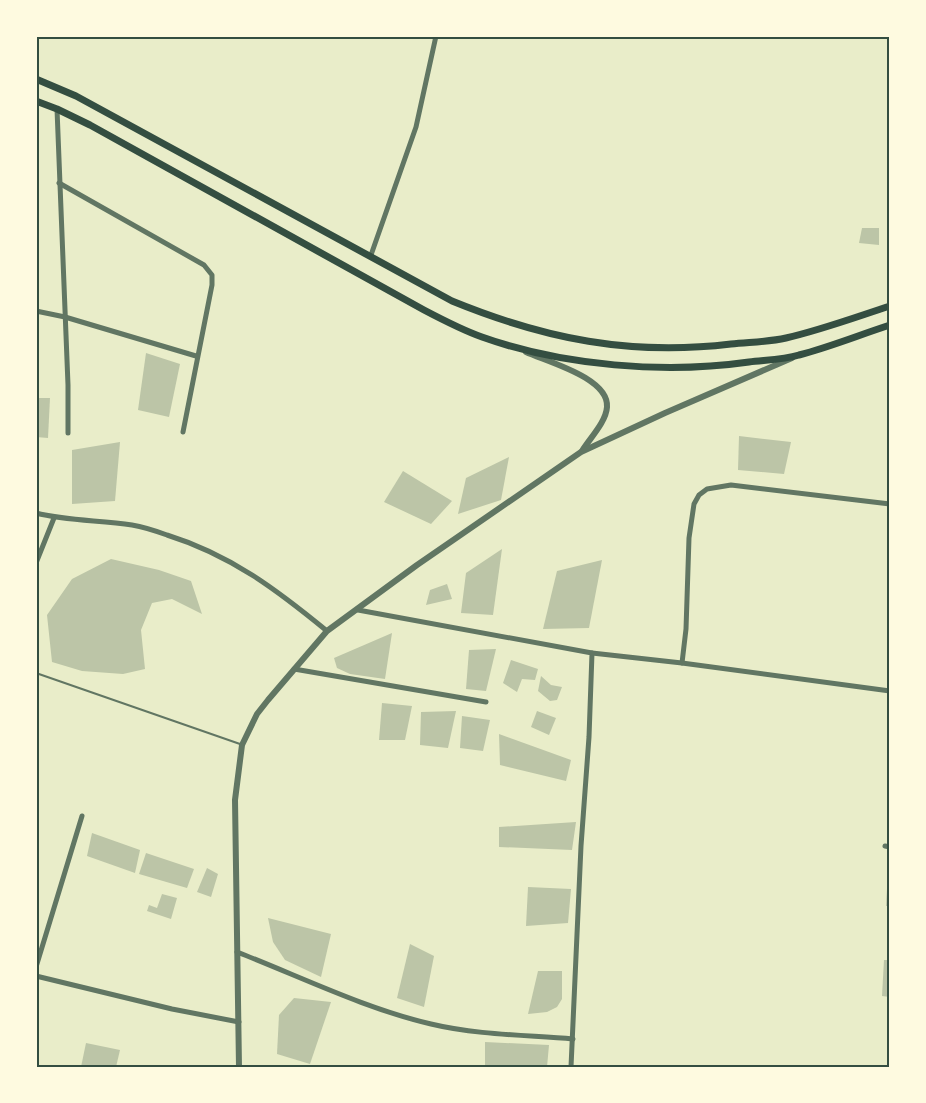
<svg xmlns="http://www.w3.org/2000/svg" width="926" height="1103" font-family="Quicksand,sans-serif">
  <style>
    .building { fill: #bcc5a7 }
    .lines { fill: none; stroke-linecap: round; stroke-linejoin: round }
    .service { stroke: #617663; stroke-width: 2 }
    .minor { stroke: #617663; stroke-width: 5 }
    .tertiary { stroke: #617663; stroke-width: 6 }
    .secondary { stroke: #344e41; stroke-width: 7 }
    .neatline { fill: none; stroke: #344e41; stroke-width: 2 }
  </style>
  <rect width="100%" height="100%" fill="#e9edc9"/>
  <!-- building -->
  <g class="building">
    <path d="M862,228H879V245L859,243Z"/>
    <path d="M146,353L180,364L169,417L138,410Z"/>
    <path d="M36,398H50L48,438L36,437Z"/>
    <path d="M739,436L791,442L784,474L738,470Z"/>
    <path d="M120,442L115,501L72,504V450Z"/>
    <path d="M509,457L501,500L458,514L466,478Z"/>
    <path d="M403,471L452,501L431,524L384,502Z"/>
    <path d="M502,549L493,615L461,613L466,573Z"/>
    <path d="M111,559L159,570L191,581L202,614L172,599L152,603L141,630L145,669L123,674L82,671L52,662L47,615L72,579Z"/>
    <path d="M602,560L589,628L543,629L557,571Z"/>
    <path d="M447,584L452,599L426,605L430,590Z"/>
    <path d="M392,633L385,679L350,674L337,668L334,658Z"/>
    <path d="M496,649L486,691L466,689L469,650Z"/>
    <path d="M511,660L538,669L535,680L522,679L517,692L503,683Z"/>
    <path d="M541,676L551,685L562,687L557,700L550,701L538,691Z"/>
    <path d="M382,703L412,706L405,740H379Z"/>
    <path d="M456,711L448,748L420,745L421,712Z"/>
    <path d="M537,711L556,718L549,735L531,727Z"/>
    <path d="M462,716L490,720L483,751L460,748Z"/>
    <path d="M499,734L571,760L566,781L500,765Z"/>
    <path d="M576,822L572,850L499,847V827Z"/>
    <path d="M92,833L140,850L135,873L87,856Z"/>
    <path d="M146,853L194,869L187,888L139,874Z"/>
    <path d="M207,868L218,874L211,897L197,892Z"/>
    <path d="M888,871H890V906H886Z"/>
    <path d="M528,887L571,889L568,923L526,926Z"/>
    <path d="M162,894L177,898L171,919L147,911L149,905L157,908Z"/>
    <path d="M268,918L331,934L321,977L285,960L273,942Z"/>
    <path d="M410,944L434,956L424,1007L397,998Z"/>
    <path d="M884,960H890V997L882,996Z"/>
    <path d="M538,971H562V999L557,1007L547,1012L528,1014Z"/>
    <path d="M294,998L331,1002L310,1064L277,1054L279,1015Z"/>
    <path d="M485,1042L549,1045L547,1067H485Z"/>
    <path d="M86,1043L120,1050L116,1067H81Z"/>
  </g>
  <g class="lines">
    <!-- service -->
    <path class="service" d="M36,673L240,744"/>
    <!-- minor -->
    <g class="minor">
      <path d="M57,109L68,385V433"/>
      <path d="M59,183L204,265L212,275V285L183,432"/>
      <path d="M371,255L416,127L436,36"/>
      <path d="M36,311L65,317L196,356"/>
      <path d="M36,513C67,521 100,520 132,525C144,527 156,531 167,535C231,555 277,590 327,631"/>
      <path d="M36,563L54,518"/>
      <path d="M358,610L592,653L589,737L581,846L571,1067"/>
      <path d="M592,653L682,663L686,629L689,538L694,504L699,495L707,489L731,485L890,504"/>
      <path d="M682,663L890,691"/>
      <path d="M294,669L486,702"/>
      <path d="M885,846L890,847"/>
      <path d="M237,952C299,976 366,1009 431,1024C477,1035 526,1035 573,1039"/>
      <path d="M36,967L82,816"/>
      <path d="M36,976L172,1009L239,1022"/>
    </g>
    <!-- tertiary -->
    <g class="tertiary">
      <path d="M526,352C548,362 609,378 607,407C606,422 590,438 582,451"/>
      <path d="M239,1067L235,800L242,745L257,714L268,700L327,631L417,565L581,452L665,413L792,358"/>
    </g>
    <!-- secondary -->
    <g class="secondary">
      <path d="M36,79L76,96L452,301C545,339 630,356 731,344C750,342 768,342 786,338C821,330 856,317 890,306"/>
      <path d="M36,101L57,109L90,125L424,310C443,320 462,330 482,337C563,366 665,374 749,362C765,360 783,360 799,355C830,347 859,335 890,325"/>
    </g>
  </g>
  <!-- border -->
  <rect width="926" height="1103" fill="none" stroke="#fefae0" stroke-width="75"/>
  <rect x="38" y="38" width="850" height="1028" class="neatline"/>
</svg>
